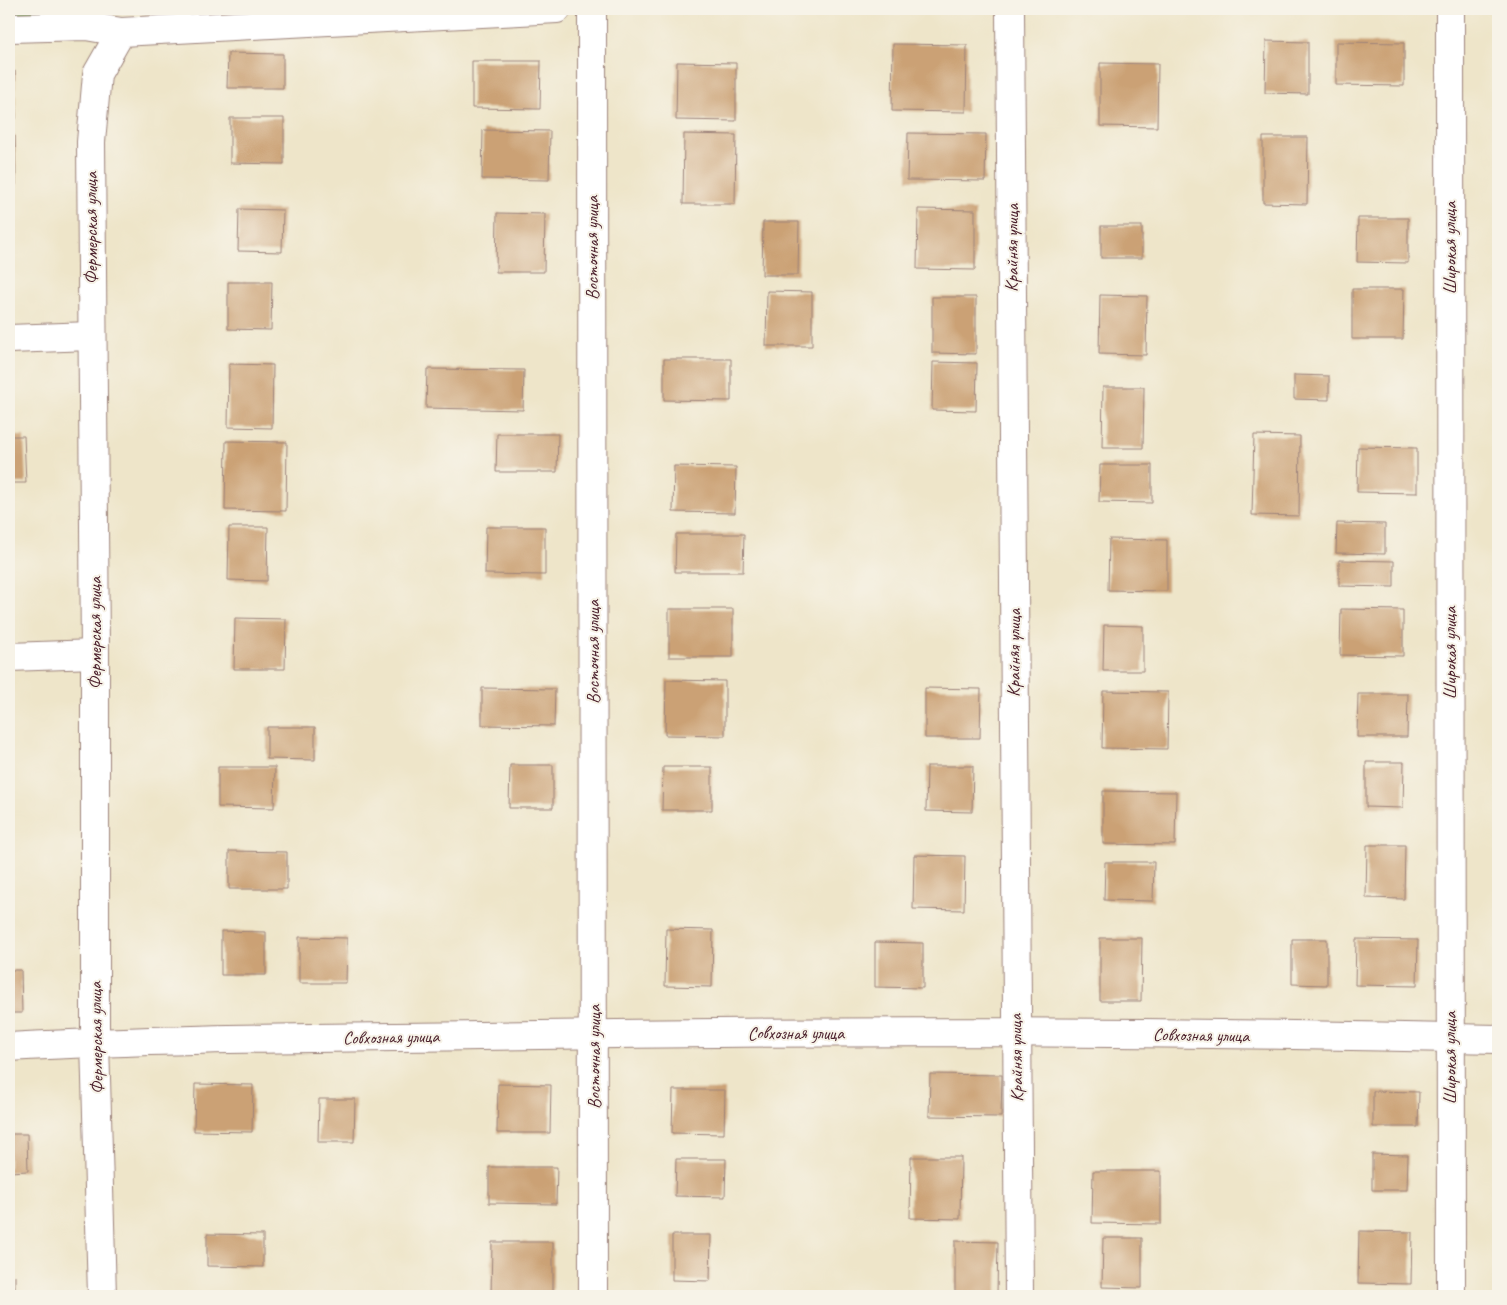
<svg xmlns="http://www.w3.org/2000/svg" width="1507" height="1305" font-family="Caveat,sans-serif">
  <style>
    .forest { fill: url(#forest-crowns); stroke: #646648 }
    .building { fill: #cba175 }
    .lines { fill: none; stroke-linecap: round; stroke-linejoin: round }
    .minor-casing { stroke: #9c827a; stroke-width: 30 }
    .minor { stroke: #fff; stroke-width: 28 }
    .labels { text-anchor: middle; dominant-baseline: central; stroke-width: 4; stroke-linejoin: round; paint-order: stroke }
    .street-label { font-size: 18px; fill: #4a1f2b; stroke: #f7f3e8 }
  </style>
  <defs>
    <pattern id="forest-crowns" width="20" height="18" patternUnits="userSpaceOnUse" patternTransform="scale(1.25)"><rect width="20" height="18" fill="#7fac66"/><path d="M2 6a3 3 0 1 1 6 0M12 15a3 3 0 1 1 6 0" fill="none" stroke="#6a8b54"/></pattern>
  </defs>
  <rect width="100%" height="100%" fill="#f7f3e8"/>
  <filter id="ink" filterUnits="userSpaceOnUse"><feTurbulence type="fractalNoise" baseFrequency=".02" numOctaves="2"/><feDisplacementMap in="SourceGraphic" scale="10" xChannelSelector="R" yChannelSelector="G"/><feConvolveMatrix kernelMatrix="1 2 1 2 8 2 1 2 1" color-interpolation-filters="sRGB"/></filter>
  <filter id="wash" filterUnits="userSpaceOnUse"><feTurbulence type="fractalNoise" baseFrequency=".0096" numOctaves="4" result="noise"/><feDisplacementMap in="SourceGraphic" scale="20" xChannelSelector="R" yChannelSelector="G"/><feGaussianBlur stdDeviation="1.12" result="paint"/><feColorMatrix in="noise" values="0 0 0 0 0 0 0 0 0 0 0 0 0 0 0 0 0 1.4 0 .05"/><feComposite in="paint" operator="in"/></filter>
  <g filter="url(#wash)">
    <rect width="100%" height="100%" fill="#eee5c9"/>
    <!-- forest -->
    <path class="forest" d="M9,9H88L9,19Z"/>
    <g id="blocks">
      <!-- building -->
      <g class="building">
        <path d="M1266,41L1308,42V94L1265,93Z"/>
        <path d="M1336,42L1404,43V86L1336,85Z"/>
        <path d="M893,44L967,45L966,112L892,111Z"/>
        <path d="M228,53L283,54V88H227Z"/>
        <path d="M472,61H541L540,109L472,108Z"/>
        <path d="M677,62L736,63V121L676,120Z"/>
        <path d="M1100,63L1158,64L1157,127L1100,126Z"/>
        <path d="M9,71H15L16,119L9,120Z"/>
        <path d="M230,118H284V164L230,163Z"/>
        <path d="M483,130L550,131L549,180L482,179Z"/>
        <path d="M908,133L986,134L985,181L907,180Z"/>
        <path d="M684,134L736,135L735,204H683Z"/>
        <path d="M9,136H15L16,185H9Z"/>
        <path d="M1263,137H1308L1307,204L1263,203Z"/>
        <path d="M239,209L283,210L282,252L238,251Z"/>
        <path d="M918,209L975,210V270L917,269Z"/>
        <path d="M497,213L545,214L544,272H496Z"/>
        <path d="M1358,218H1408V263L1357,262Z"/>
        <path d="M763,222H799L798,275H762Z"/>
        <rect x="1101" y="226" width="41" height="32"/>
        <path d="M228,282H272L271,330L228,329Z"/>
        <path d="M1352,289H1404L1403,339H1352Z"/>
        <path d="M767,291L812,292V346H766Z"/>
        <path d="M1100,295L1147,296L1146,355L1099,354Z"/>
        <path d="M932,297H976V354L932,353Z"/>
        <path d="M664,359H731V401L664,400Z"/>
        <path d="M933,362L977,363L976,411L932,410Z"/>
        <path d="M229,364L273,365L272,428L228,427Z"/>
        <path d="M427,369L524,370L523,410L426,408Z"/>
        <path d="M1294,375L1329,376V400L1294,399Z"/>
        <path d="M1103,387H1144L1143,448H1102Z"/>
        <path d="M497,434H558L557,472H496Z"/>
        <path d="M1254,435L1300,436L1299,516L1252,515Z"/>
        <path d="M9,436H24L26,483H9Z"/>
        <path d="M226,441L287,442L286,511L225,510Z"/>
        <path d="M1358,447L1417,448V493L1357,492Z"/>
        <path d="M1100,465H1152V503L1099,502Z"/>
        <path d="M674,466L736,467L735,513L673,512Z"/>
        <path d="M1337,523L1385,524V554L1336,553Z"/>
        <path d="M229,527H268L267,581L228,580Z"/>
        <path d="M486,527H545V575L485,574Z"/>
        <path d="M676,534H744L743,572H675Z"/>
        <path d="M1109,539L1167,540V591L1108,590Z"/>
        <path d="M1339,560L1394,561V587L1339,586Z"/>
        <rect x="669" y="609" width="64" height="48"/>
        <path d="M1341,609L1403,610V656L1340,655Z"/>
        <path d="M235,618L286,619L285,669H234Z"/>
        <path d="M1104,625L1143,626V671H1103Z"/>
        <path d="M666,680L725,681V736L665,735Z"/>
        <path d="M482,688L555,689L554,726L482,725Z"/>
        <path d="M925,688L981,689L980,738H925Z"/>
        <path d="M1103,691L1168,692L1167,749L1102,748Z"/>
        <path d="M1358,694H1408L1407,737H1357Z"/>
        <path d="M267,727H315V760L267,759Z"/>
        <path d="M1366,762H1404L1403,808L1366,807Z"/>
        <path d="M510,765H553V808H509Z"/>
        <path d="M927,766H973L972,812L926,811Z"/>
        <path d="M218,767H275L274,808L218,807Z"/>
        <path d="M663,767H712V810H662Z"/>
        <path d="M1103,791L1176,792L1175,845L1103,844Z"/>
        <path d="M1367,845H1405L1404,899L1366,898Z"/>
        <path d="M229,851L287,852V889H229Z"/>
        <path d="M914,855L965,856L964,910L913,909Z"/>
        <path d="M1105,862H1154L1153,901L1104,900Z"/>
        <path d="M666,929L713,930L712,987L665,986Z"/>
        <path d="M221,931L266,932V975H221Z"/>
        <path d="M299,937L347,938L346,983H299Z"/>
        <path d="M1100,938H1142L1141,1001H1100Z"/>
        <path d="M1292,939H1327V985L1292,984Z"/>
        <path d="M1356,939L1418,940L1417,986L1355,985Z"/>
        <path d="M875,942L923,943V988L875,987Z"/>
        <path d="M9,970H21L22,1013H9Z"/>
        <path d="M930,1074L1002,1075L1001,1117L929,1116Z"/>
        <path d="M195,1084L253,1085L252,1132L194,1131Z"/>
        <path d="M498,1084L551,1085L550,1133H497Z"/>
        <path d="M673,1090H725L724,1134L672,1133Z"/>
        <path d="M1373,1091L1419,1092L1418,1127H1373Z"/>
        <path d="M319,1099H355L354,1142H318Z"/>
        <path d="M9,1134H27L28,1171L9,1172Z"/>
        <path d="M1372,1154L1408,1155L1407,1190H1372Z"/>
        <path d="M911,1157H961L960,1219L910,1218Z"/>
        <path d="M676,1159H726L725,1197L675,1196Z"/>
        <path d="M489,1167H557L556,1204L489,1203Z"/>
        <path d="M1093,1171H1161V1224L1092,1223Z"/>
        <path d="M1359,1231L1412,1232L1411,1284L1358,1283Z"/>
        <path d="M207,1234L263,1235V1267L207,1266Z"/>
        <path d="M672,1235H711L710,1281L672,1280Z"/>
        <path d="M1103,1238H1142V1288L1102,1287Z"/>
        <path d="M955,1241L998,1242L997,1294H955Z"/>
        <path d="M492,1242H553V1296H491Z"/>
        <path d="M15,1276V1296H9V1277Z"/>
      </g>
    </g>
  </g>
  <g filter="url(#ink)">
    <use href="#blocks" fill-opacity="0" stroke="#9c827a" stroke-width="1"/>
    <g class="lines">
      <!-- minor casing -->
      <g class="minor-casing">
        <g id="minor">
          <path d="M592,9L593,1296"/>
          <path d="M1010,9L1019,1296"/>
          <path d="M1450,9L1451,1296"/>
          <path d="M9,28L86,26L121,32"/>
          <path d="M9,339L91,336"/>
          <path d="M9,657L95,654"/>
          <path d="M9,1047C166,1038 323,1038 480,1036C819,1030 1159,1031 1498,1039"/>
          <path d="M102,1296L95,1042V654L91,142L97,74L121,32L557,9"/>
        </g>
      </g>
      <!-- minor -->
      <use href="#minor" class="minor"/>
    </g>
  </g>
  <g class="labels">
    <!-- street labels -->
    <g class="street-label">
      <text transform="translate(91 228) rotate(-90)">Фермерская улица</text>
      <text transform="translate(592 248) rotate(-90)">Восточная улица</text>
      <text transform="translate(1012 248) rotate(-90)">Крайняя улица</text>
      <text transform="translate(1450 248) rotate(-90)">Широкая улица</text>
      <text transform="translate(95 633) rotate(-90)">Фермерская улица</text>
      <text transform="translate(593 652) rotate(-90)">Восточная улица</text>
      <text transform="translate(1014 653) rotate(-90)">Крайняя улица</text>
      <text transform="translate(1450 653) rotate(-90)">Широкая улица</text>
      <text x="796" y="1033">Совхозная улица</text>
      <text transform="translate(1201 1035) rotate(1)">Совхозная улица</text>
      <text transform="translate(391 1037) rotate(-1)">Совхозная улица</text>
      <text transform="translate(96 1038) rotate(-91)">Фермерская улица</text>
      <text transform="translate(594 1057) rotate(-90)">Восточная улица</text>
      <text transform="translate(1016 1058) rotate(-91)">Крайняя улица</text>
      <text transform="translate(1450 1058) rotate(-90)">Широкая улица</text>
    </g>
  </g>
  <!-- margin -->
  <rect width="1507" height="1305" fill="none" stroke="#f7f3e8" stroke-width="30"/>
</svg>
